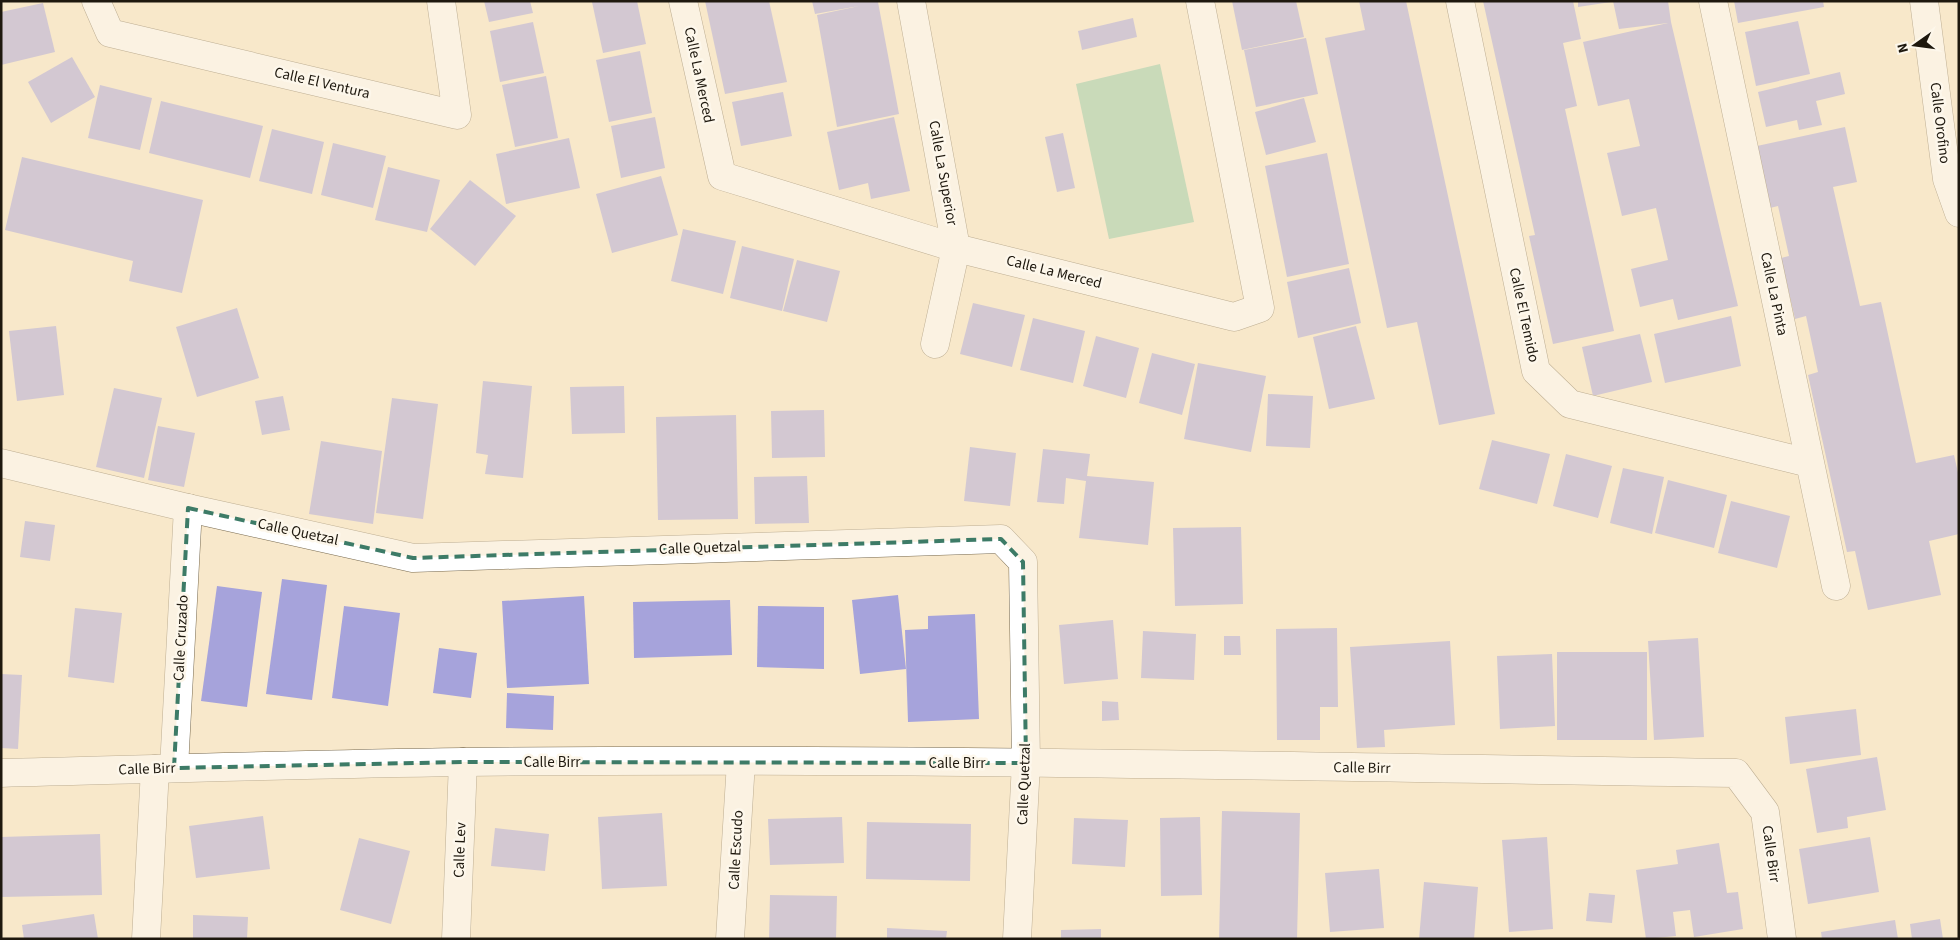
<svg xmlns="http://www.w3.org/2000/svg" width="1960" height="940" font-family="'Source Sans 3',sans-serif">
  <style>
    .green { fill: #90c9a4 }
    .building { fill: #a6a3db }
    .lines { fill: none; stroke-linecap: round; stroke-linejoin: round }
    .minor-casing { stroke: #786a4f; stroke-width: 29 }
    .minor { stroke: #fff; stroke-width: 28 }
    .marked { fill: none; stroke: #3d7b67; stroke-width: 4; stroke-dasharray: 10 6; stroke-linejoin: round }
    .labels { text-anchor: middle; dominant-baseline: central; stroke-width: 5; stroke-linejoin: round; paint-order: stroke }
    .street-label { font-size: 15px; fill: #1e180e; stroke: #fdf7eb }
  </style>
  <rect width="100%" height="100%" fill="#f8e8cb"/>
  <!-- green -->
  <path class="green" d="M1160,64L1194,222L1109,239L1076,84Z"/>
  <!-- building -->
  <g class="building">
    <path d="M484,1H530L533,13L489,22Z"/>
    <path d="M637,1L646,44L603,53L592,2Z"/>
    <path d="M705,1H769L787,82L725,94Z"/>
    <path d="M812,1L878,2L899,114L837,127L817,15L859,6L815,14Z"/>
    <path d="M1232,1H1296L1304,37L1242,50Z"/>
    <path d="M1359,1H1406L1495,414L1439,425L1417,322L1387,328L1325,38L1365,30Z"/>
    <path d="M1483,1H1573L1581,39L1563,43L1577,106L1565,109L1614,331L1553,344L1529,236L1535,235Z"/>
    <path d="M1578,1H1611V2L1578,7Z"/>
    <path d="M1613,1H1668L1671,22L1738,306L1678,320L1673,299L1640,307L1631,269L1668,260L1656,208L1622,216L1607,153L1640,146L1629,99L1598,106L1583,42L1668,23L1619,29Z"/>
    <path d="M1734,1H1823L1824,7L1738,23Z"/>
    <path d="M43,3L55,52L1,65V12Z"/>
    <path d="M1133,18L1137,37L1082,50L1078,31Z"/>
    <path d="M1798,21L1810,74L1756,86L1745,32Z"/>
    <path d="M533,22L544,73L500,82L490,31Z"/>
    <path d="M1306,38L1318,94L1256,107L1244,50Z"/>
    <path d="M640,51L652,113L609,122L596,60Z"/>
    <path d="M72,57L95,97L51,123L28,82Z"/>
    <path d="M1840,72L1845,94L1816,101L1822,125L1799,130L1797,120L1766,127L1758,92Z"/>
    <path d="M546,76L558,138L515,147L502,85Z"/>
    <path d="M100,85L152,98L140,150L88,138Z"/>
    <path d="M783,92L792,136L741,146L732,102Z"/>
    <path d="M1304,98L1316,142L1266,155L1255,112Z"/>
    <path d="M161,101L263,126L250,178L149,153Z"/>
    <path d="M655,117L665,168L621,178L611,126Z"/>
    <path d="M894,117L910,191L871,199L868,183L839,190L827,132Z"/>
    <path d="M1845,127L1857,182L1833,187L1860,306L1881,302L1916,463L1954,455L1959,477V534L1929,541L1941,595L1868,610L1855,551L1847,552L1808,375L1818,372L1806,316L1795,319L1781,258L1789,256L1778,206L1770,208L1757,146Z"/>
    <path d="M272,129L324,142L312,194L259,181Z"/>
    <path d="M1063,133L1075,188L1057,192L1045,137Z"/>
    <path d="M569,138L580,188L506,204L496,154Z"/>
    <path d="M333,143L386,156L373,208L321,195Z"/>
    <path d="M1327,153L1349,264L1287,277L1265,166Z"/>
    <path d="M22,157L203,200L182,293L129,281L133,261L5,230Z"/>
    <path d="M388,167L440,180L427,232L375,220Z"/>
    <path d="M661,176L678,235L612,253L596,194Z"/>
    <path d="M470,180L516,216L475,266L430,229Z"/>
    <path d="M683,229L736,241L723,294L671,281Z"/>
    <path d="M742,246L794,259L782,311L730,298Z"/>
    <path d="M797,260L840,271L827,322L783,311Z"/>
    <path d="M1349,268L1361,323L1298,338L1287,282Z"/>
    <path d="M973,303L1025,315L1012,367L960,354Z"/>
    <path d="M237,308L259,378L197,397L176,327Z"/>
    <path d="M1731,316L1741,366L1665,383L1654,334Z"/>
    <path d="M1033,318L1085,331L1073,383L1020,370Z"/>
    <path d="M56,326L64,395L17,401L9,331Z"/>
    <path d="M1356,326L1375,399L1329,409L1313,337Z"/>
    <path d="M1640,334L1652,382L1593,396L1582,347Z"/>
    <path d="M1096,336L1139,348L1126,398L1083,386Z"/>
    <path d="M1152,353L1195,364L1182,415L1139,403Z"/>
    <path d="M1198,363L1266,376L1251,452L1184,439Z"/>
    <path d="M483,381L532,386L523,478L485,474L488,455L476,453Z"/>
    <path d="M624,386L625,433L572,434L570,387Z"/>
    <path d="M114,388L162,398L144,478L96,467Z"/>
    <path d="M1268,394L1313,396L1310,448L1266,446Z"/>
    <path d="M283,396L290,430L262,435L255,401Z"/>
    <path d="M392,398L438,404L423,519L376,513Z"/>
    <path d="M824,410L825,457L772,458L771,411Z"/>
    <path d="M736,415L738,519L658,520L656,417Z"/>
    <path d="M158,426L195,433L184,487L148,480Z"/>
    <path d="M1492,440L1550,454L1537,504L1479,489Z"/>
    <path d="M321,441L382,451L373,524L309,514Z"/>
    <path d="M970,447L1016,453L1010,506L964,501Z"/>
    <path d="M1043,449L1090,454L1087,476L1154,482L1148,545L1079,538L1086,481L1066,478L1064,504L1037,502Z"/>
    <path d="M1566,454L1612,466L1598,518L1553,506Z"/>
    <path d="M1623,468L1664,477L1652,534L1610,523Z"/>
    <path d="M807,476L809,523L755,524L754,477Z"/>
    <path d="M1668,480L1727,495L1714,548L1655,533Z"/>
    <path d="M1731,501L1790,516L1777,568L1718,553Z"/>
    <path d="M25,521L55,525L50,561L20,557Z"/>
    <path d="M1241,527L1243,604L1175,606L1173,528Z"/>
    <path d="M282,579L327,585L312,700L266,694Z"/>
    <path d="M217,586L262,592L247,707L201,701Z"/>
    <path d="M898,595L906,669L860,674L852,600Z"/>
    <path d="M584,596L589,684L507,688L502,601Z"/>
    <path d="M730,600L732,655L634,658L633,602Z"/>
    <path d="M344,606L400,613L388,706L332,698Z"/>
    <path d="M758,606L824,607V669L757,667Z"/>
    <path d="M75,608L122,613L114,683L68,677Z"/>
    <path d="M975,614L979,719L908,722L905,630L928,629V616Z"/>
    <path d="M1113,620L1118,679L1064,684L1059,625Z"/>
    <path d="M1337,628L1338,707H1320V740H1277L1276,629Z"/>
    <path d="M1143,631L1196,634L1194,680L1141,678Z"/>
    <path d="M1224,636H1240L1241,655H1224Z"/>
    <path d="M1698,638L1704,737L1654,740L1648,641Z"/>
    <path d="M1450,641L1455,725L1384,730L1385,747L1357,748L1350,647Z"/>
    <path d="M439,648L477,653L471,698L433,693Z"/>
    <rect x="1557" y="652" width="90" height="88"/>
    <path d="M1552,654L1555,726L1500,729L1497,656Z"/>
    <path d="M1,674L22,675L18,749L1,748Z"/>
    <path d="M507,693L554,696L553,730L506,728Z"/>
    <path d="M1102,701L1118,702L1119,720L1102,721Z"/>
    <path d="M1856,709L1861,755L1790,764L1785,717Z"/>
    <path d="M1877,757L1886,810L1847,817L1848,828L1817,833L1806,769Z"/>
    <path d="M1222,811L1300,813L1297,939H1219Z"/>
    <path d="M662,813L667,886L602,889L598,817Z"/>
    <path d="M263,816L270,869L196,878L189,826Z"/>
    <path d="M842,817L844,863L770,865L768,819Z"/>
    <path d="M1200,817L1202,895L1161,896L1160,818Z"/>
    <path d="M1074,818L1128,820L1125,867L1072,864Z"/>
    <path d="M867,822L971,824L970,881L866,879Z"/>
    <path d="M495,828L549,834L545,871L491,866Z"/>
    <path d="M100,834L102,895L1,897V837Z"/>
    <path d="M1547,837L1553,929L1509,932L1502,840Z"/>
    <path d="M1870,837L1879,892L1808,904L1799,849Z"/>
    <path d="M359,838L410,851L391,924L340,910Z"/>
    <path d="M1719,843L1727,893L1738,892L1743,929L1694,937L1690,910L1673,912L1676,936L1646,939L1636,870L1678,864L1676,850Z"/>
    <path d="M1379,869L1384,928L1330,932L1325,873Z"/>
    <path d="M1424,882L1478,887L1474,939H1419Z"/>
    <path d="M1589,893L1615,895L1612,923L1586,921Z"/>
    <path d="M770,895L837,896L836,939H769Z"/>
    <path d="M94,914L98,939H24L22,925Z"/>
    <path d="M193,915L248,917L247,939H193Z"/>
    <path d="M1940,919L1943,939H1912L1910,924Z"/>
    <path d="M1895,920L1898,939H1822L1821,932Z"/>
    <path d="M887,928L947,931L946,939H887Z"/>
    <path d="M1101,929V939H1061V930Z"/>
  </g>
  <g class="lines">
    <!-- minor casing -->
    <g class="minor-casing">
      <g id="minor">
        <path d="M96,1L110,33L457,115L441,1"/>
        <path d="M683,1L722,176L956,248L1234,317L1260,308L1200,1"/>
        <path d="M911,1L956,248L935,344"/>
        <path d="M1460,1L1536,371L1570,404L1809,463"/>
        <path d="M1713,1L1836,586"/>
        <path d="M1924,1L1947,179L1959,213"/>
        <path d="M1,463L188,508L413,558L1001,539L1023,562L1026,763L1017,939"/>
        <path d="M174,768L188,508"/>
        <path d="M1,773C155,769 309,764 463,762C887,757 1312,767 1736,773L1765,812L1782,939"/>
        <path d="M146,939L155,769"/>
        <path d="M456,939L463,762"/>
        <path d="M730,939L741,762"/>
      </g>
    </g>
    <!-- minor -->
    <use href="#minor" class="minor"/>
  </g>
  <!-- marked area -->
  <path d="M0 0H1960V940H0ZM188,508L413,558L1001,539L1023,562L1026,763L463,762L174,768Z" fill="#f8e8cb" fill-opacity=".55" fill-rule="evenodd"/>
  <path class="marked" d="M188,508L413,558L1001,539L1023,562L1026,763L463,762L174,768Z"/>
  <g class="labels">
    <!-- street labels -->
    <g class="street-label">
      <text transform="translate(699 75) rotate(78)">Calle La Merced</text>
      <text transform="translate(322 83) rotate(13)">Calle El Ventura</text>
      <text transform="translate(1940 123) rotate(83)">Calle Orofino</text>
      <text transform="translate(943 173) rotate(80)">Calle La Superior</text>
      <text transform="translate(1054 272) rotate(14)">Calle La Merced</text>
      <text transform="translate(1774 294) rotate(78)">Calle La Pinta</text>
      <text transform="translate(1524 315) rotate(78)">Calle El Temido</text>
      <text transform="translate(298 532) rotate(12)">Calle Quetzal</text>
      <text transform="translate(700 548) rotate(-2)">Calle Quetzal</text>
      <text transform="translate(181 638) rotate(-87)">Calle Cruzado</text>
      <text x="552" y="762">Calle Birr</text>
      <text x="957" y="763">Calle Birr</text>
      <text transform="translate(1362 768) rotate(1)">Calle Birr</text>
      <text transform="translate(147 769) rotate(-2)">Calle Birr</text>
      <text transform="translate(1024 784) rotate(-88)">Calle Quetzal</text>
      <text transform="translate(460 850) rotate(-88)">Calle Lev</text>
      <text transform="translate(736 850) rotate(-87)">Calle Escudo</text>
      <text transform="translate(1771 854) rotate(82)">Calle Birr</text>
    </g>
  </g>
  <!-- border -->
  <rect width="1960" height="940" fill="none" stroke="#1e180e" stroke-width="5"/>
  <!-- north arrow -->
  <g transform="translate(1915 45) rotate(256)" stroke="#fdf7eb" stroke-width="4" paint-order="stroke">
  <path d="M0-4L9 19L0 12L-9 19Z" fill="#1e180e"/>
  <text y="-8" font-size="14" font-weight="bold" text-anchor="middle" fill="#1e180e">N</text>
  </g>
</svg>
